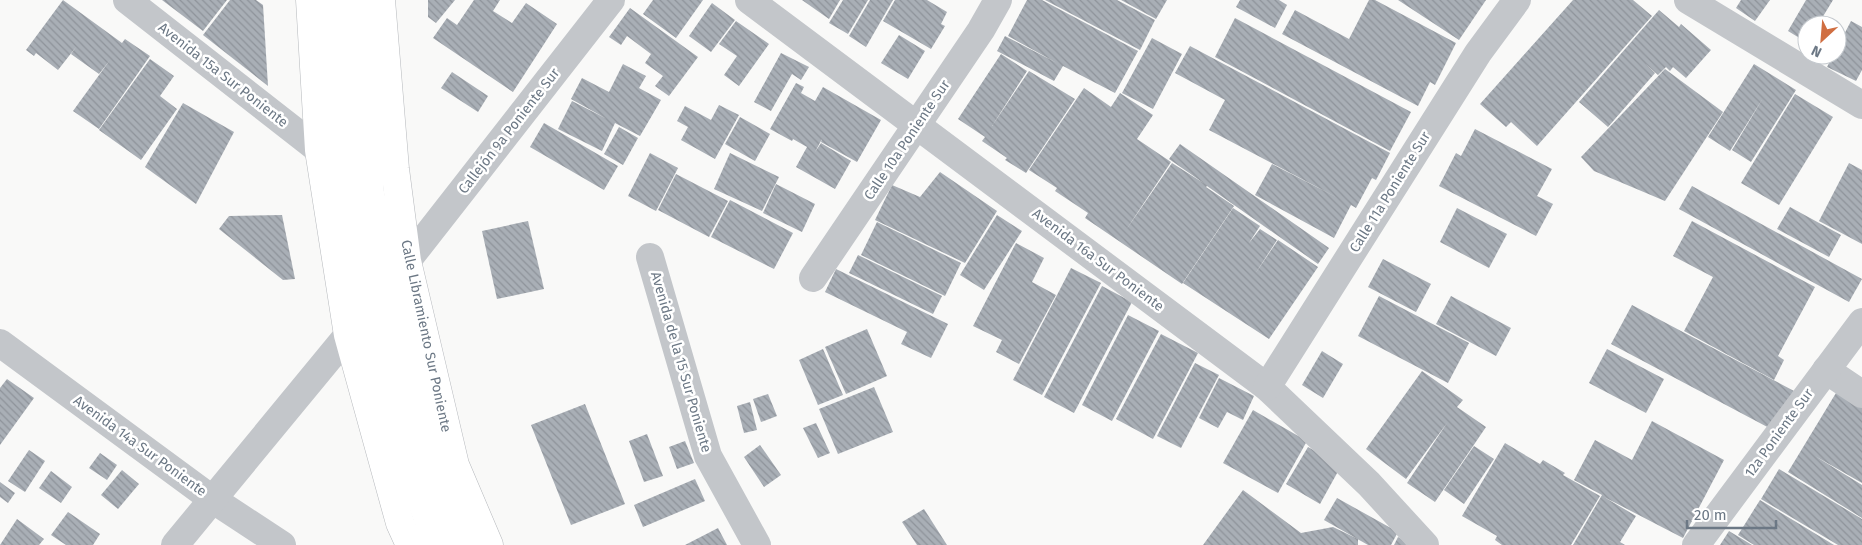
<svg xmlns="http://www.w3.org/2000/svg" width="1862" height="545" font-family="'Fira Sans',sans-serif">
  <style>
    .building { fill: url(#building-back-hatch) }
    .lines { fill: none; stroke-linecap: round; stroke-linejoin: round }
    .primary-casing { stroke: #b5b8bc; stroke-width: 29 }
    .minor { stroke: #c3c6ca; stroke-width: 28 }
    .primary { stroke: #fff; stroke-width: 28 }
    .labels { text-anchor: middle; dominant-baseline: central; stroke-width: 5; stroke-linejoin: round; paint-order: stroke }
    .street-label { font-size: 14px; fill: #6c7885; stroke: #fff }
  </style>
  <defs>
    <pattern id="building-back-hatch" width="6" height="6" patternUnits="userSpaceOnUse" patternTransform="scale(1.25)"><rect width="6" height="6" fill="#a9afb6"/><path d="M-1 5l2 2M0 0l6 6M5-1l2 2" fill="none" stroke="#8e939a"/></pattern>
  </defs>
  <rect width="100%" height="100%" fill="#f9f9f8"/>
  <!-- building -->
  <g class="building">
    <path d="M63,0L122,43L125,39L150,56L99,129L73,111L110,60L99,74L71,54L76,47L58,70L36,53L34,56L26,50Z"/>
    <path d="M162,0H227L203,31Z"/>
    <path d="M230,0H256L263,5L268,86L203,35Z"/>
    <path d="M428,0H455L436,23L428,17Z"/>
    <path d="M474,0H500L493,11L512,23L526,3L557,24L513,92L433,38L447,18L457,25Z"/>
    <path d="M653,0H703L676,38L643,14Z"/>
    <path d="M802,0H840L829,19Z"/>
    <path d="M843,0H868L848,34L829,23Z"/>
    <path d="M870,0H893L866,47L849,36Z"/>
    <path d="M895,0H927L947,12L941,24L945,26L931,49L883,21Z"/>
    <path d="M1027,0H1042L1138,51L1115,93L1063,66L1054,81L997,51L1005,36L1057,63L1008,36Z"/>
    <path d="M1045,0H1117L1155,20L1140,50Z"/>
    <path d="M1121,0H1167L1156,19Z"/>
    <path d="M1240,0H1279L1287,5L1275,28L1236,7Z"/>
    <path d="M1369,0H1375L1456,43L1435,85L1430,82L1418,106L1282,34L1295,10L1349,39Z"/>
    <path d="M1398,0H1486L1459,40Z"/>
    <path d="M1573,0H1633L1652,16L1537,146L1511,122L1506,127L1480,104Z"/>
    <path d="M1741,0H1770L1755,21L1736,8Z"/>
    <path d="M1806,0H1833L1819,23L1822,25H1807V49L1803,47L1806,42L1788,31Z"/>
    <path d="M712,3L735,20L711,52L689,36Z"/>
    <path d="M630,8L698,57L669,96L655,86L663,76L645,63L651,54L627,36L621,45L609,37Z"/>
    <path d="M1659,10L1679,27L1681,24L1711,50L1686,78L1673,67L1670,71L1666,67L1658,75L1646,64L1651,58L1646,64L1645,63L1655,73L1608,127L1579,102Z"/>
    <path d="M1235,18L1411,112L1390,151L1215,57Z"/>
    <path d="M736,21L769,44L739,86L724,75L737,56L719,44Z"/>
    <path d="M1851,21L1862,27V70L1856,81L1827,67L1833,55H1837V48Z"/>
    <path d="M899,35L925,51L908,79L881,63Z"/>
    <path d="M1152,38L1182,54L1153,109L1122,93Z"/>
    <path d="M1190,46L1390,153L1376,180L1372,178L1356,208L1351,205L1334,238L1255,195L1272,164L1338,198L1209,130L1225,100L1175,73Z"/>
    <path d="M781,53L809,67L801,80L792,74L771,111L754,102Z"/>
    <path d="M1001,54L1027,71L992,126L1029,71L1075,99L1026,173L1005,160L1007,158L982,141L985,137L958,119Z"/>
    <path d="M150,59L174,76L160,96L177,109L141,160L99,130Z"/>
    <path d="M623,64L646,76L639,88L661,100L640,136L615,123L602,151L558,129L572,101L607,119L571,99L582,78L609,92Z"/>
    <path d="M1754,64L1796,90L1751,162L1732,150L1763,98L1730,151L1708,137Z"/>
    <path d="M1665,69L1723,112L1665,201L1594,171L1581,157Z"/>
    <path d="M452,72L488,96L478,112L441,88Z"/>
    <path d="M796,83L804,87L801,93L815,101L823,87L881,120L857,162L821,142L822,139L815,152L821,143L851,161L835,189L796,167L807,147L793,139L792,141L770,129Z"/>
    <path d="M1084,88L1111,107L1120,93L1153,115L1137,139L1171,162L1126,230L1172,163L1205,184L1169,159L1180,144L1329,248L1318,264L1207,186L1206,187L1234,206L1182,284L1085,218L1088,213L1055,191L1057,188L1029,170Z"/>
    <path d="M1795,94L1833,117L1779,205L1741,183Z"/>
    <path d="M183,103L234,132L196,204L145,167Z"/>
    <path d="M719,105L739,115L715,159L681,140L688,127L677,121L685,106L711,120Z"/>
    <path d="M740,117L770,134L755,161L725,144Z"/>
    <path d="M544,123L618,166L604,190L530,147Z"/>
    <path d="M619,127L638,138L623,165L604,154Z"/>
    <path d="M1475,129L1552,169L1537,196L1553,204L1536,236L1439,186L1456,153L1461,156Z"/>
    <path d="M650,153L678,168L656,211L628,196Z"/>
    <path d="M730,153L779,177L762,211L714,189Z"/>
    <path d="M1849,163L1862,170V244L1819,221Z"/>
    <path d="M940,172L997,211L965,263L875,220L892,185L920,197Z"/>
    <path d="M676,174L728,201L709,237L658,210Z"/>
    <path d="M776,184L815,204L802,232L763,213Z"/>
    <path d="M1692,186L1862,279L1849,302L1679,209Z"/>
    <path d="M730,200L793,233L774,269L711,237Z"/>
    <path d="M1790,207L1841,235L1829,257L1777,229Z"/>
    <path d="M1233,208L1260,226L1249,243L1260,229L1277,240L1255,274L1278,240L1318,267L1269,339L1183,283Z"/>
    <path d="M1457,208L1507,234L1489,268L1440,242Z"/>
    <path d="M282,215L295,279L283,280L219,229L229,216Z"/>
    <path d="M997,215L1022,231L984,290L960,275Z"/>
    <path d="M528,221L544,289L497,299L482,231Z"/>
    <path d="M1692,221L1815,287L1778,356L1784,360L1774,380L1684,331L1713,277L1673,256Z"/>
    <path d="M877,222L961,263L945,296L861,255Z"/>
    <path d="M1016,243L1044,258L1032,282L1056,295L1019,364L996,352L1002,340L973,326Z"/>
    <path d="M858,255L942,296L933,314L849,273Z"/>
    <path d="M1383,259L1431,284L1416,312L1368,287Z"/>
    <path d="M1071,268L1101,283L1042,395L1013,380Z"/>
    <path d="M836,269L948,324L931,358L901,344L907,332L825,292Z"/>
    <path d="M1102,286L1132,302L1074,413L1044,397Z"/>
    <path d="M1379,296L1469,343L1448,383L1358,336Z"/>
    <path d="M1451,296L1511,328L1496,356L1436,324Z"/>
    <path d="M1632,305L1794,391L1773,430L1611,344Z"/>
    <path d="M1128,315L1159,331L1112,421L1082,405Z"/>
    <path d="M867,329L887,376L846,394L825,347Z"/>
    <path d="M1161,334L1198,353L1153,439L1116,419Z"/>
    <path d="M823,349L843,395L818,405L799,360Z"/>
    <path d="M1607,349L1664,379L1646,413L1589,383Z"/>
    <path d="M1322,351L1343,364L1323,398L1302,385Z"/>
    <path d="M1195,363L1219,375L1181,448L1157,436Z"/>
    <path d="M1422,371L1463,400L1457,407L1486,427L1435,502L1407,483L1447,423L1406,479L1366,449Z"/>
    <path d="M1219,378L1254,396L1243,420L1227,412L1218,428L1199,418Z"/>
    <path d="M7,379L34,398L0,445V388Z"/>
    <path d="M874,387L893,432L838,454L819,409Z"/>
    <path d="M1839,388L1862,401V483L1815,456L1862,485V518L1788,472Z"/>
    <path d="M768,394L777,416L761,422L753,399Z"/>
    <path d="M750,402L757,430L744,433L737,406Z"/>
    <path d="M585,404L625,504L571,525L531,425Z"/>
    <path d="M1253,410L1307,441L1278,493L1223,463Z"/>
    <path d="M1652,421L1724,460L1683,538L1604,497L1636,516L1620,542L1625,545H1573L1602,495L1574,480L1595,440L1632,460Z"/>
    <path d="M816,423L830,453L818,458L803,428Z"/>
    <path d="M647,434L663,476L644,482L629,441Z"/>
    <path d="M685,441L694,463L677,469L669,447Z"/>
    <path d="M1505,443L1540,464L1543,460L1565,473L1563,475L1600,496L1571,545H1502L1495,540L1497,536L1462,516Z"/>
    <path d="M760,445L781,475L764,487L744,457Z"/>
    <path d="M1474,446L1494,459L1464,504L1444,490Z"/>
    <path d="M1308,447L1341,466L1320,504L1286,484Z"/>
    <path d="M29,450L45,461L25,492L8,481Z"/>
    <path d="M100,453L117,465L107,480L89,468Z"/>
    <path d="M1779,469L1862,519V545H1838L1761,499Z"/>
    <path d="M122,470L139,484L118,509L101,495Z"/>
    <path d="M51,471L72,487L61,503L39,488Z"/>
    <path d="M695,479L705,501L643,527L634,505Z"/>
    <path d="M0,482L15,493L8,503L0,497Z"/>
    <path d="M1243,490L1301,533L1333,527L1358,539V545H1203Z"/>
    <path d="M1337,498L1398,532L1391,545H1368L1324,520Z"/>
    <path d="M1760,500L1834,545H1754L1738,535Z"/>
    <path d="M924,509L947,545H917L902,522Z"/>
    <path d="M68,512L100,534L93,545H66L51,535Z"/>
    <path d="M17,519L44,539L39,545H0Z"/>
    <path d="M718,528L727,545H685Z"/>
    <path d="M1729,531L1752,545H1720Z"/>
    <path d="M1398,537L1412,545H1394Z"/>
  </g>
  <g class="lines">
    <!-- primary casing -->
    <g class="primary-casing">
      <g id="primary">
        <path d="M310,0L319,150L348,335L400,523L410,545"/>
        <path d="M332,0L350,215L376,336L406,457L437,545"/>
        <path d="M357,0L370,193L407,365L433,468L462,545"/>
        <path d="M381,0L395,169L407,261L455,465L489,545"/>
      </g>
    </g>
    <!-- minor -->
    <g class="minor">
      <path d="M127,0L319,150"/>
      <path d="M749,0L1267,387L1369,484L1425,545"/>
      <path d="M1688,0L1862,105"/>
      <path d="M650,257L708,456L757,545"/>
      <path d="M407,261L611,0"/>
      <path d="M813,278L981,30L998,0"/>
      <path d="M0,343L212,499L282,545"/>
      <path d="M1826,370L1862,394"/>
      <path d="M1267,387L1478,53L1517,0"/>
      <path d="M175,545L348,335"/>
      <path d="M1696,545L1862,322"/>
    </g>
    <!-- primary -->
    <use href="#primary" class="primary"/>
  </g>
  <g class="labels">
    <!-- street labels -->
    <g class="street-label">
      <text transform="translate(223 75) rotate(38)">Avenida 15a Sur Poniente</text>
      <text transform="translate(509 131) rotate(-52)">Callejón 9a Poniente Sur</text>
      <text transform="translate(907 140) rotate(-56)">Calle 10a Poniente Sur</text>
      <text transform="translate(1390 192) rotate(-58)">Calle 11a Poniente Sur</text>
      <text transform="translate(1098 260) rotate(37)">Avenida 16a Sur Poniente</text>
      <text transform="translate(426 336) rotate(78)">Calle Libramiento Sur Poniente</text>
      <text transform="translate(681 362) rotate(74)">Avenida de la 15 Sur Poniente</text>
      <text transform="translate(1779 433) rotate(-54)">12a Poniente Sur</text>
      <text transform="translate(140 446) rotate(36)">Avenida 14a Sur Poniente</text>
    </g>
  </g>
  <!-- north arrow -->
  <g transform="translate(1822 40) rotate(206)"><circle r="24" fill="#ffffff" stroke="#c4c9ce"/>
  <path d="M0-4L9 19L0 12L-9 19Z" fill="#d06e41"/>
  <text y="-8" font-size="14" font-weight="bold" text-anchor="middle" fill="#6c7885">N</text>
  </g>
  <!-- scale -->
  <path d="M1687 520v8h89v-8" fill="none" stroke="#6c7885" stroke-width="2.5"/>
  <text x="1694" y="520" font-size="15" fill="#6c7885" stroke="#ffffff" stroke-width="4" paint-order="stroke">20 m</text>
</svg>
